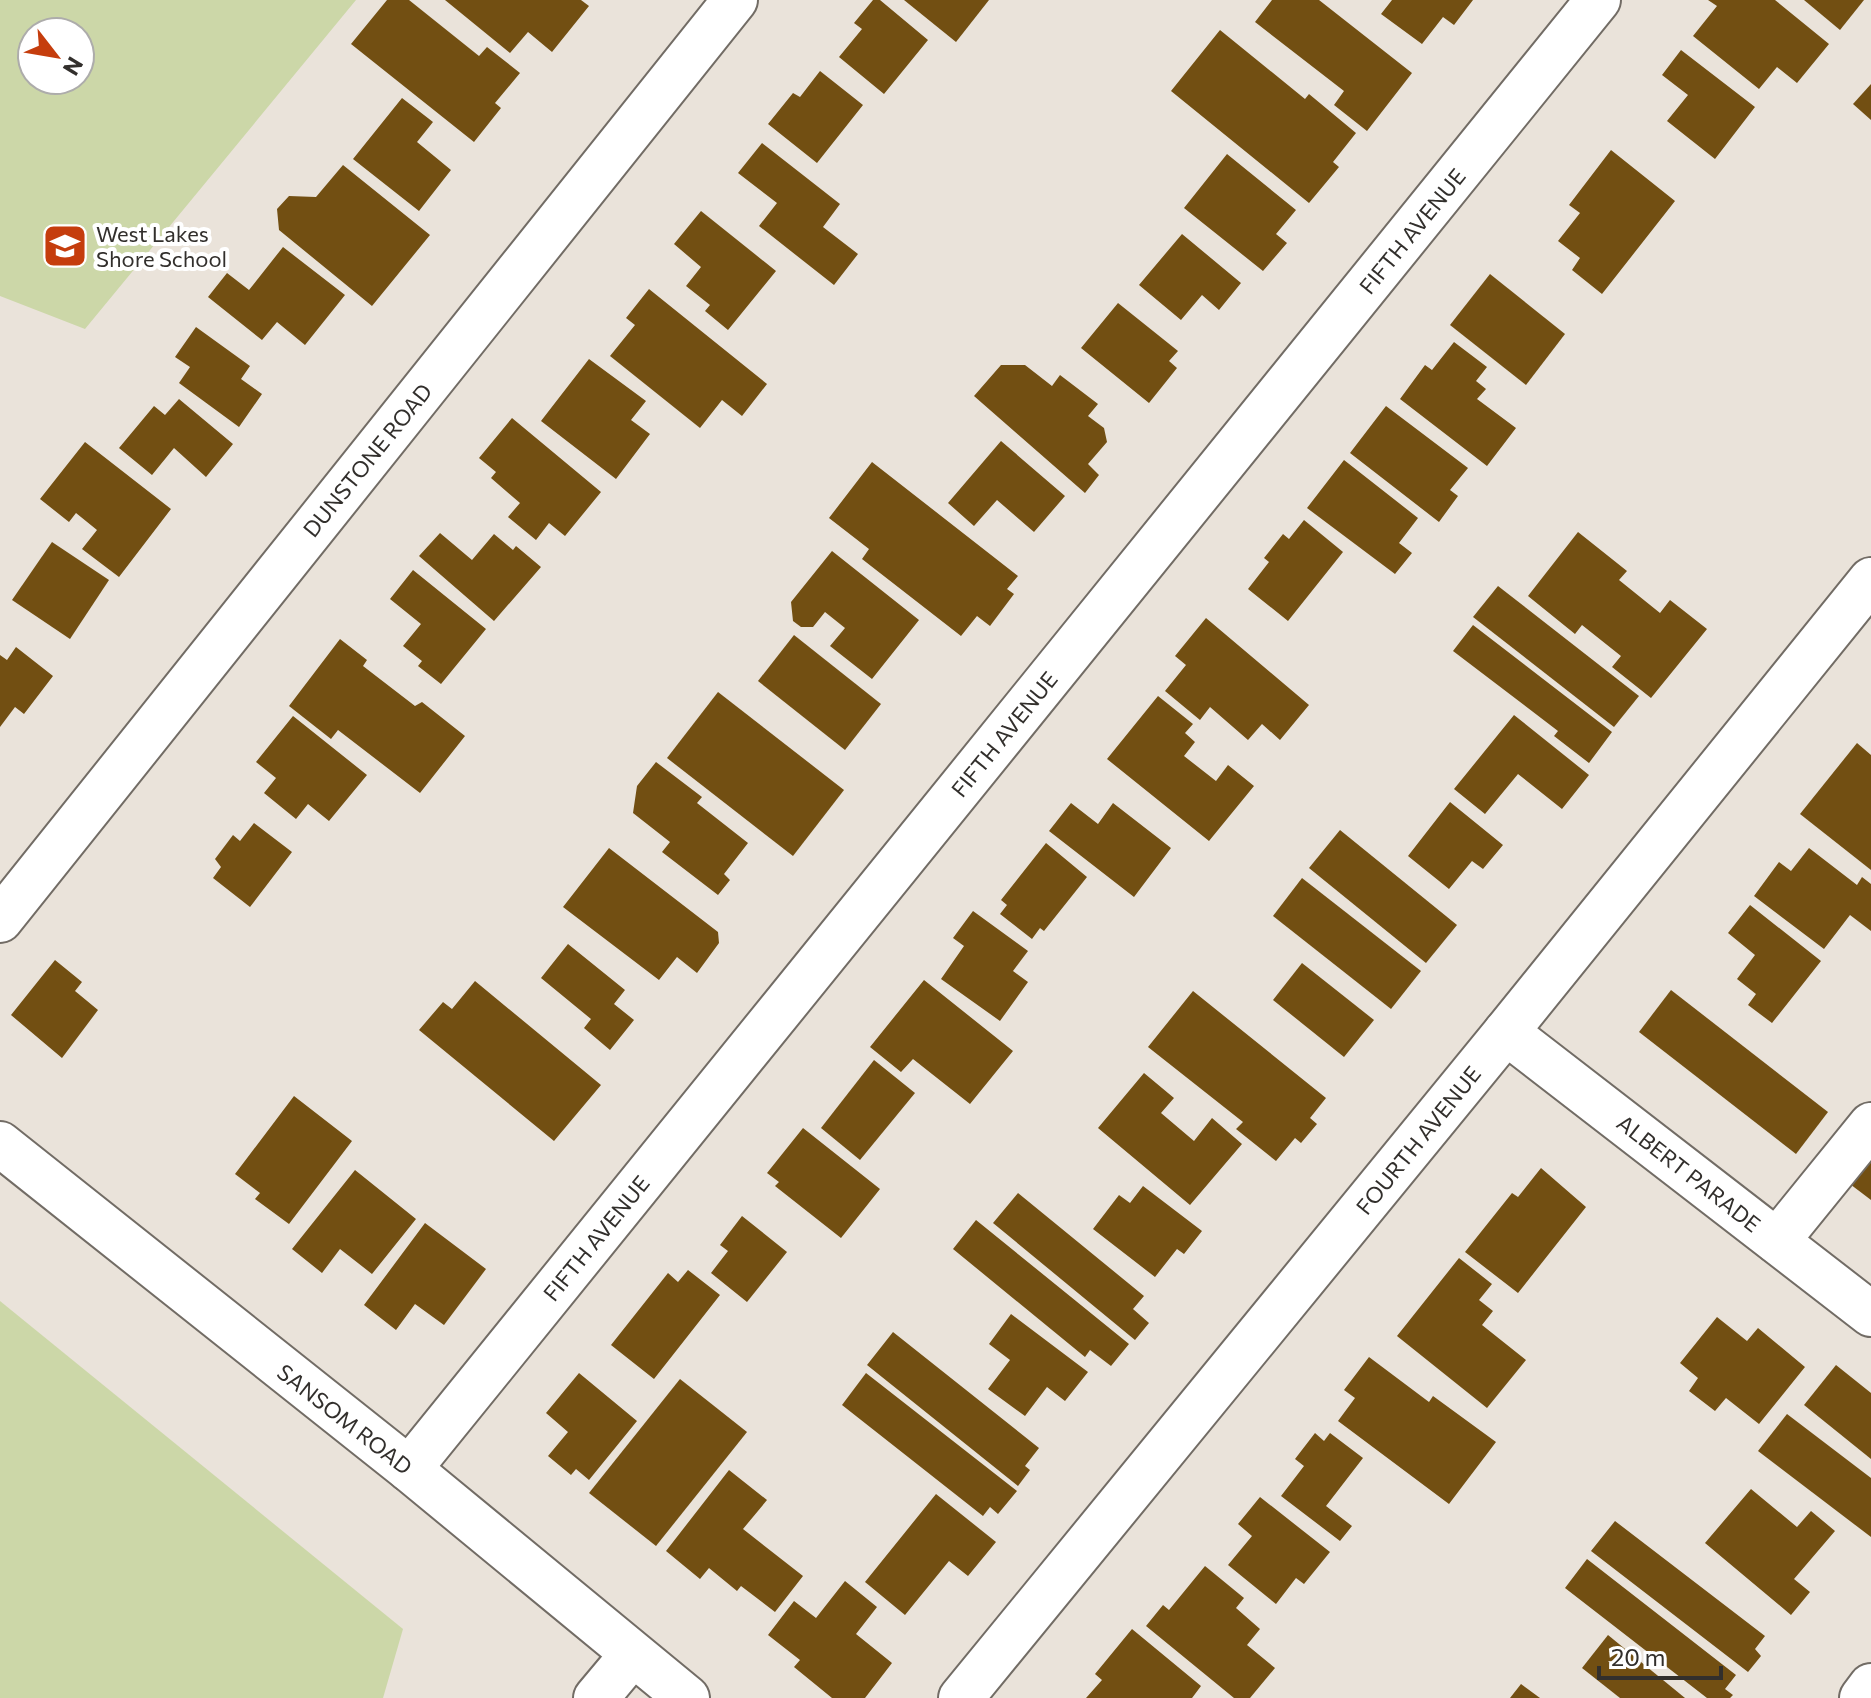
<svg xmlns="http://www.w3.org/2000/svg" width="1871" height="1698" font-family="Commissioner,sans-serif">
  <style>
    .green { fill: #ccd7a8; fill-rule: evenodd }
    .building { fill: #724f12 }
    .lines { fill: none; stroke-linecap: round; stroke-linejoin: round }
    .minor-casing { stroke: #726c65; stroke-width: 48 }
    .minor { stroke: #fff; stroke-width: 44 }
    .labels { text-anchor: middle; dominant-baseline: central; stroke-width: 8; stroke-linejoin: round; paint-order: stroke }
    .street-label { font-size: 22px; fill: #322f2c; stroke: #fff }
    .poi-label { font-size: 22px; fill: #322f2c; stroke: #fff; text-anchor: start }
  </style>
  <rect width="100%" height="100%" fill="#eae3da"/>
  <!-- green -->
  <g class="green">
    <path d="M0,0H356L85,329L0,296ZM80,32V80H32V32Z"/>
    <path d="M0,1301L403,1629L383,1698H0Z"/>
  </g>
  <!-- building -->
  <g class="building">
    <path d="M387,0H409L479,56L487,47L520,73L495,103L501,108L474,142L351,44Z"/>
    <path d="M445,0H581L589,6L552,52L528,32L510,53Z"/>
    <path d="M873,0H880L928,40L884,94L839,57L862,29L854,23Z"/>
    <path d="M904,0H989L956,42Z"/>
    <path d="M1272,0H1319L1412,73L1367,131L1334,105L1344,91L1255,22Z"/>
    <path d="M1392,0H1473L1454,25L1443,17L1422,44L1381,14Z"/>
    <path d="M1708,0H1775L1829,44L1797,83L1777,67L1759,89L1693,36L1717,6Z"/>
    <path d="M1804,0H1864L1840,30Z"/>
    <path d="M1220,30L1305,99L1309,94L1356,133L1333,162L1339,167L1309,203L1171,91Z"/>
    <path d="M1681,50L1755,107L1715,159L1667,121L1688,95L1662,75Z"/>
    <path d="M820,71L863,105L817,163L768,124L793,93L800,97Z"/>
    <path d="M1871,84V120L1853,104Z"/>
    <path d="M402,98L433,122L417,142L451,170L419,211L353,159Z"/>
    <path d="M762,143L840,204L823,227L858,254L834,285L759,226L777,203L738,173Z"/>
    <path d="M1611,150L1675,201L1602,294L1572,270L1580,258L1558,241L1580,213L1569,205Z"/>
    <path d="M1227,154L1296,210L1276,234L1287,243L1263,271L1184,208Z"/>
    <path d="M343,165L430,235L372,306L279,230L277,209L289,196L316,197Z"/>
    <path d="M701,211L776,271L728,330L705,311L710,305L686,286L701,267L674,244Z"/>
    <path d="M1182,234L1241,283L1219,310L1202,295L1181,320L1139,285Z"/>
    <path d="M283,247L345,295L305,345L277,322L262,340L208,297L227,273L249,290Z"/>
    <path d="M1490,274L1565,334L1526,385L1450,325Z"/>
    <path d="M649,289L767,384L742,416L722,400L700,428L610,356L635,325L626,318Z"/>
    <path d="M1118,303L1178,351L1169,361L1177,368L1149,403L1081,348Z"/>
    <path d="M196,327L250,366L241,379L262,394L239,427L179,383L190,367L175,357Z"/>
    <path d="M1454,342L1487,367L1476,381L1486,389L1477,399L1516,428L1487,466L1400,399L1425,365L1432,370Z"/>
    <path d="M589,359L646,401L631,420L650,434L616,479L541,421Z"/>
    <path d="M1001,365H1025L1052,386L1060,375L1098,404L1088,416L1104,428L1107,442L1088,464L1099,475L1085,493L974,396Z"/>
    <path d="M179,399L233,444L206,477L174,448L152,475L119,448L154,406L165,415Z"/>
    <path d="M1386,406L1468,468L1450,490L1458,496L1439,522L1350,453Z"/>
    <path d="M512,418L601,492L565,536L549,523L536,540L508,517L520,503L491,478L496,472L479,458Z"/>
    <path d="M1001,441L1065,496L1034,532L997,500L974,526L948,503Z"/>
    <path d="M85,442L171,509L119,577L82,549L97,530L76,513L69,522L40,499Z"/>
    <path d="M1344,460L1418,518L1399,543L1412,553L1395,574L1307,508Z"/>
    <path d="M872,462L1018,576L1007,589L1014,594L990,626L977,616L961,636L862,559L869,549L829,518Z"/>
    <path d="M1304,520L1343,552L1288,621L1248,589L1269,562L1264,558L1283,534L1289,539Z"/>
    <path d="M1578,532L1627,571L1619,580L1660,613L1670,600L1707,629L1651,698L1612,667L1621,656L1582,625L1575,634L1528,596Z"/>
    <path d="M440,533L472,560L494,534L513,550L516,546L541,567L494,621L419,556Z"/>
    <path d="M52,542L109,580L70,639L12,600Z"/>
    <path d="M832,551L919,620L872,679L830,646L845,628L825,612L813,627H801L793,621L791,602Z"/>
    <path d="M413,570L486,629L441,684L418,666L422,661L403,646L421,624L390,599Z"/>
    <path d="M1498,586L1639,696L1614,727L1473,617Z"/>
    <path d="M1206,618L1309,705L1280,740L1262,724L1248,740L1210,707L1200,720L1165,691L1186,665L1175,656Z"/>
    <path d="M1473,625L1612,732L1589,763L1554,736L1558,731L1453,651Z"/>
    <path d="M794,635L881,704L845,750L758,681Z"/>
    <path d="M340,639L367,660L363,666L415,706L422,702L465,736L420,793L338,730L331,739L289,706Z"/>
    <path d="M16,647L53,676L24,714L15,707L0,727V655L7,660Z"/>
    <path d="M718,692L844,790L793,856L667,758Z"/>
    <path d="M1158,696L1193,724L1185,733L1195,742L1184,756L1216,781L1228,765L1254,786L1209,841L1107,759Z"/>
    <path d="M1514,715L1589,775L1562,809L1518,774L1485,814L1454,789Z"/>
    <path d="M293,716L367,775L329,821L308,804L296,819L264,793L276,778L256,762Z"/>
    <path d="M1857,743L1871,755V870L1800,814Z"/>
    <path d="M656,762L702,797L697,803L748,843L724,874L730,880L718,895L662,852L670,842L633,813L637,786Z"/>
    <path d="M1450,802L1503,845L1483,869L1472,861L1449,889L1408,856Z"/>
    <path d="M1071,803L1098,824L1113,803L1171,848L1134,897L1049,831Z"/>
    <path d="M254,823L292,852L250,907L213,878L221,867L215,859L233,835L240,841Z"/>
    <path d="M1340,830L1457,925L1426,963L1309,868Z"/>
    <path d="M1046,843L1087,877L1044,931L1040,928L1032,939L1000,914L1007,905L1001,900Z"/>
    <path d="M609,848L718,932L719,943L697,973L677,957L659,980L563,907Z"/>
    <path d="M1809,848L1857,885L1862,877L1871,884V931L1850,915L1824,949L1754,896L1779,862L1791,871Z"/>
    <path d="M1302,878L1421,971L1391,1009L1273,916Z"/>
    <path d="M1750,905L1821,961L1772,1023L1748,1005L1756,994L1737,979L1755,955L1728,933Z"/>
    <path d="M973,911L1028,951L1013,971L1028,982L1000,1021L941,979L964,946L953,938Z"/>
    <path d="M568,944L625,990L614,1004L634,1020L610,1050L584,1028L591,1019L541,978Z"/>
    <path d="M55,960L82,982L75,991L98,1010L62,1058L11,1015Z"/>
    <path d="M1302,963L1374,1020L1344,1057L1273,1000Z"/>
    <path d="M924,980L1013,1051L970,1104L913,1059L901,1072L870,1047Z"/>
    <path d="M475,981L601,1085L554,1141L419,1030L443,1002L452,1009Z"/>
    <path d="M1671,990L1828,1112L1796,1154L1639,1032Z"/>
    <path d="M1193,991L1326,1098L1310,1118L1317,1124L1301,1143L1295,1138L1276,1161L1236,1129L1243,1122L1148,1047Z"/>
    <path d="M874,1060L915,1093L860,1160L821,1128Z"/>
    <path d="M1144,1073L1174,1098L1161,1113L1194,1141L1212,1118L1242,1144L1190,1205L1098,1128Z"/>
    <path d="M294,1096L352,1141L289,1224L255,1199L260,1193L235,1174Z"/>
    <path d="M803,1128L880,1189L841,1238L775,1186L779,1182L767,1173Z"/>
    <path d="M1871,1149V1200L1846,1181Z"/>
    <path d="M1541,1168L1586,1207L1518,1293L1465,1252L1512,1193L1518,1197Z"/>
    <path d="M355,1170L416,1219L372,1274L340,1249L322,1273L292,1249Z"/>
    <path d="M1143,1186L1202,1231L1184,1254L1177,1249L1155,1277L1093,1229L1119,1195L1130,1203Z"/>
    <path d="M1018,1193L1144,1296L1133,1309L1149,1323L1135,1340L993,1223Z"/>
    <path d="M742,1216L787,1252L747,1302L711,1273L728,1251L720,1245Z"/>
    <path d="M976,1220L1129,1344L1111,1366L1090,1350L1085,1357L953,1249Z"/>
    <path d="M425,1223L486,1269L444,1325L415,1304L396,1330L364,1305Z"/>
    <path d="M1459,1258L1492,1284L1479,1300L1493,1311L1482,1325L1526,1360L1487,1408L1397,1336Z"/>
    <path d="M688,1270L720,1295L654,1379L611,1345L668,1273L678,1282Z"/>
    <path d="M1011,1314L1088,1372L1065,1401L1047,1387L1025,1416L988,1389L1010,1360L989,1344Z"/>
    <path d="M1717,1317L1747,1341L1758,1328L1805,1367L1759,1424L1726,1398L1715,1411L1689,1391L1698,1378L1680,1363Z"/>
    <path d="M893,1332L1039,1448L1025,1466L1030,1470L1018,1486L867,1365Z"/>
    <path d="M1369,1357L1429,1402L1433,1396L1496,1442L1449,1504L1338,1421L1355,1398L1344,1390Z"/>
    <path d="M1836,1365L1871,1393V1459L1804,1405Z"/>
    <path d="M579,1373L637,1421L589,1480L576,1469L571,1475L548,1456L568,1432L546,1413Z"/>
    <path d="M866,1373L1017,1491L998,1514L990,1507L983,1516L842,1405Z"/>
    <path d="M680,1379L747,1432L656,1546L589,1493Z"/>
    <path d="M1787,1414L1871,1478V1537L1758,1451Z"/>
    <path d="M1315,1433L1324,1441L1330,1433L1363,1458L1326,1506L1352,1526L1340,1541L1281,1496L1304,1466L1295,1459Z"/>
    <path d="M729,1470L767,1500L743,1529L803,1576L775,1612L741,1586L737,1591L709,1568L700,1579L666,1551Z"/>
    <path d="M1751,1489L1797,1527L1811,1511L1835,1531L1794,1579L1810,1592L1791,1615L1705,1543Z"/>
    <path d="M936,1494L996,1542L968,1576L949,1561L905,1615L865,1582Z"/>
    <path d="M1260,1497L1330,1552L1304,1584L1296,1578L1276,1604L1228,1565L1252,1536L1238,1524Z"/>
    <path d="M1615,1521L1765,1636L1755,1649L1761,1656L1748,1672L1591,1551Z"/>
    <path d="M1587,1559L1736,1675L1725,1689L1733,1695L1730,1698H1707L1565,1588Z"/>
    <path d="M1205,1566L1244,1598L1236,1608L1260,1629L1247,1645L1275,1668L1250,1698H1234L1146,1626L1163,1605L1169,1610Z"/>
    <path d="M845,1581L877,1607L856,1634L892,1663L865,1698H832L794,1667L800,1660L768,1635L794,1601L816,1618Z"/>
    <path d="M1132,1629L1201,1686L1192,1698H1086L1102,1680L1095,1674Z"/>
    <path d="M1608,1635L1685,1698H1620L1582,1668Z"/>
    <path d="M1521,1684L1540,1698H1510Z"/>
  </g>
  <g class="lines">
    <!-- minor casing -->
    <g class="minor-casing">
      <g id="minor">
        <path d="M0,920L735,0"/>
        <path d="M1506,1032L1871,1314"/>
        <path d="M0,1144L409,1469L687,1698"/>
        <path d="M1777,1241L1871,1125"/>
        <path d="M409,1469L1598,0"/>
        <path d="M596,1698L632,1655"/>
        <path d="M961,1698L1506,1032L1871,580"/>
        <path d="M1862,1698L1871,1686"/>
      </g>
    </g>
    <!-- minor -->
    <use href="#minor" class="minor"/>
  </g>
  <!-- icons -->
  <defs>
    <g id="school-square" transform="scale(2.3)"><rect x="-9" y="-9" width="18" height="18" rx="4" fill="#c53d0d" stroke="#fff"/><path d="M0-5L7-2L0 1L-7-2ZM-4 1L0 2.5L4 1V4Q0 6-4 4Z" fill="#fff"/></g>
  </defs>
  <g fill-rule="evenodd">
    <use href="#school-square" x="65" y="246"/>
  </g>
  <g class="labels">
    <!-- street labels -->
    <g class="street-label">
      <text transform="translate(1412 231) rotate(-51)">FIFTH AVENUE</text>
      <text transform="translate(367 460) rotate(-51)">DUNSTONE ROAD</text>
      <text transform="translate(1004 734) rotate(-51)">FIFTH AVENUE</text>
      <text transform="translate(1418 1140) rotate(-51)">FOURTH AVENUE</text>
      <text transform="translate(1689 1173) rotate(38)">ALBERT PARADE</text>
      <text transform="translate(596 1238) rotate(-51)">FIFTH AVENUE</text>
      <text transform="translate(345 1419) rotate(38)">SANSOM ROAD</text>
    </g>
    <!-- poi labels -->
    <g class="poi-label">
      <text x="96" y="233">West Lakes<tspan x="96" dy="25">Shore School</tspan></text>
    </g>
  </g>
  <!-- north arrow -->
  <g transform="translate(56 56) rotate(121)"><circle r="38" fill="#ffffff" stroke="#adacab" stroke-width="2"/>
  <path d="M0-6L14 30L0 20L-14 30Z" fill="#c53d0d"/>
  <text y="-12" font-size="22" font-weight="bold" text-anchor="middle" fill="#322f2c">N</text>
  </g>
  <!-- scale -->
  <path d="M1599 1666v12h122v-12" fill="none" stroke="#322f2c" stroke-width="4"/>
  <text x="1611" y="1666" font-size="24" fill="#322f2c" stroke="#ffffff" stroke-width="6" paint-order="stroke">20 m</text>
</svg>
